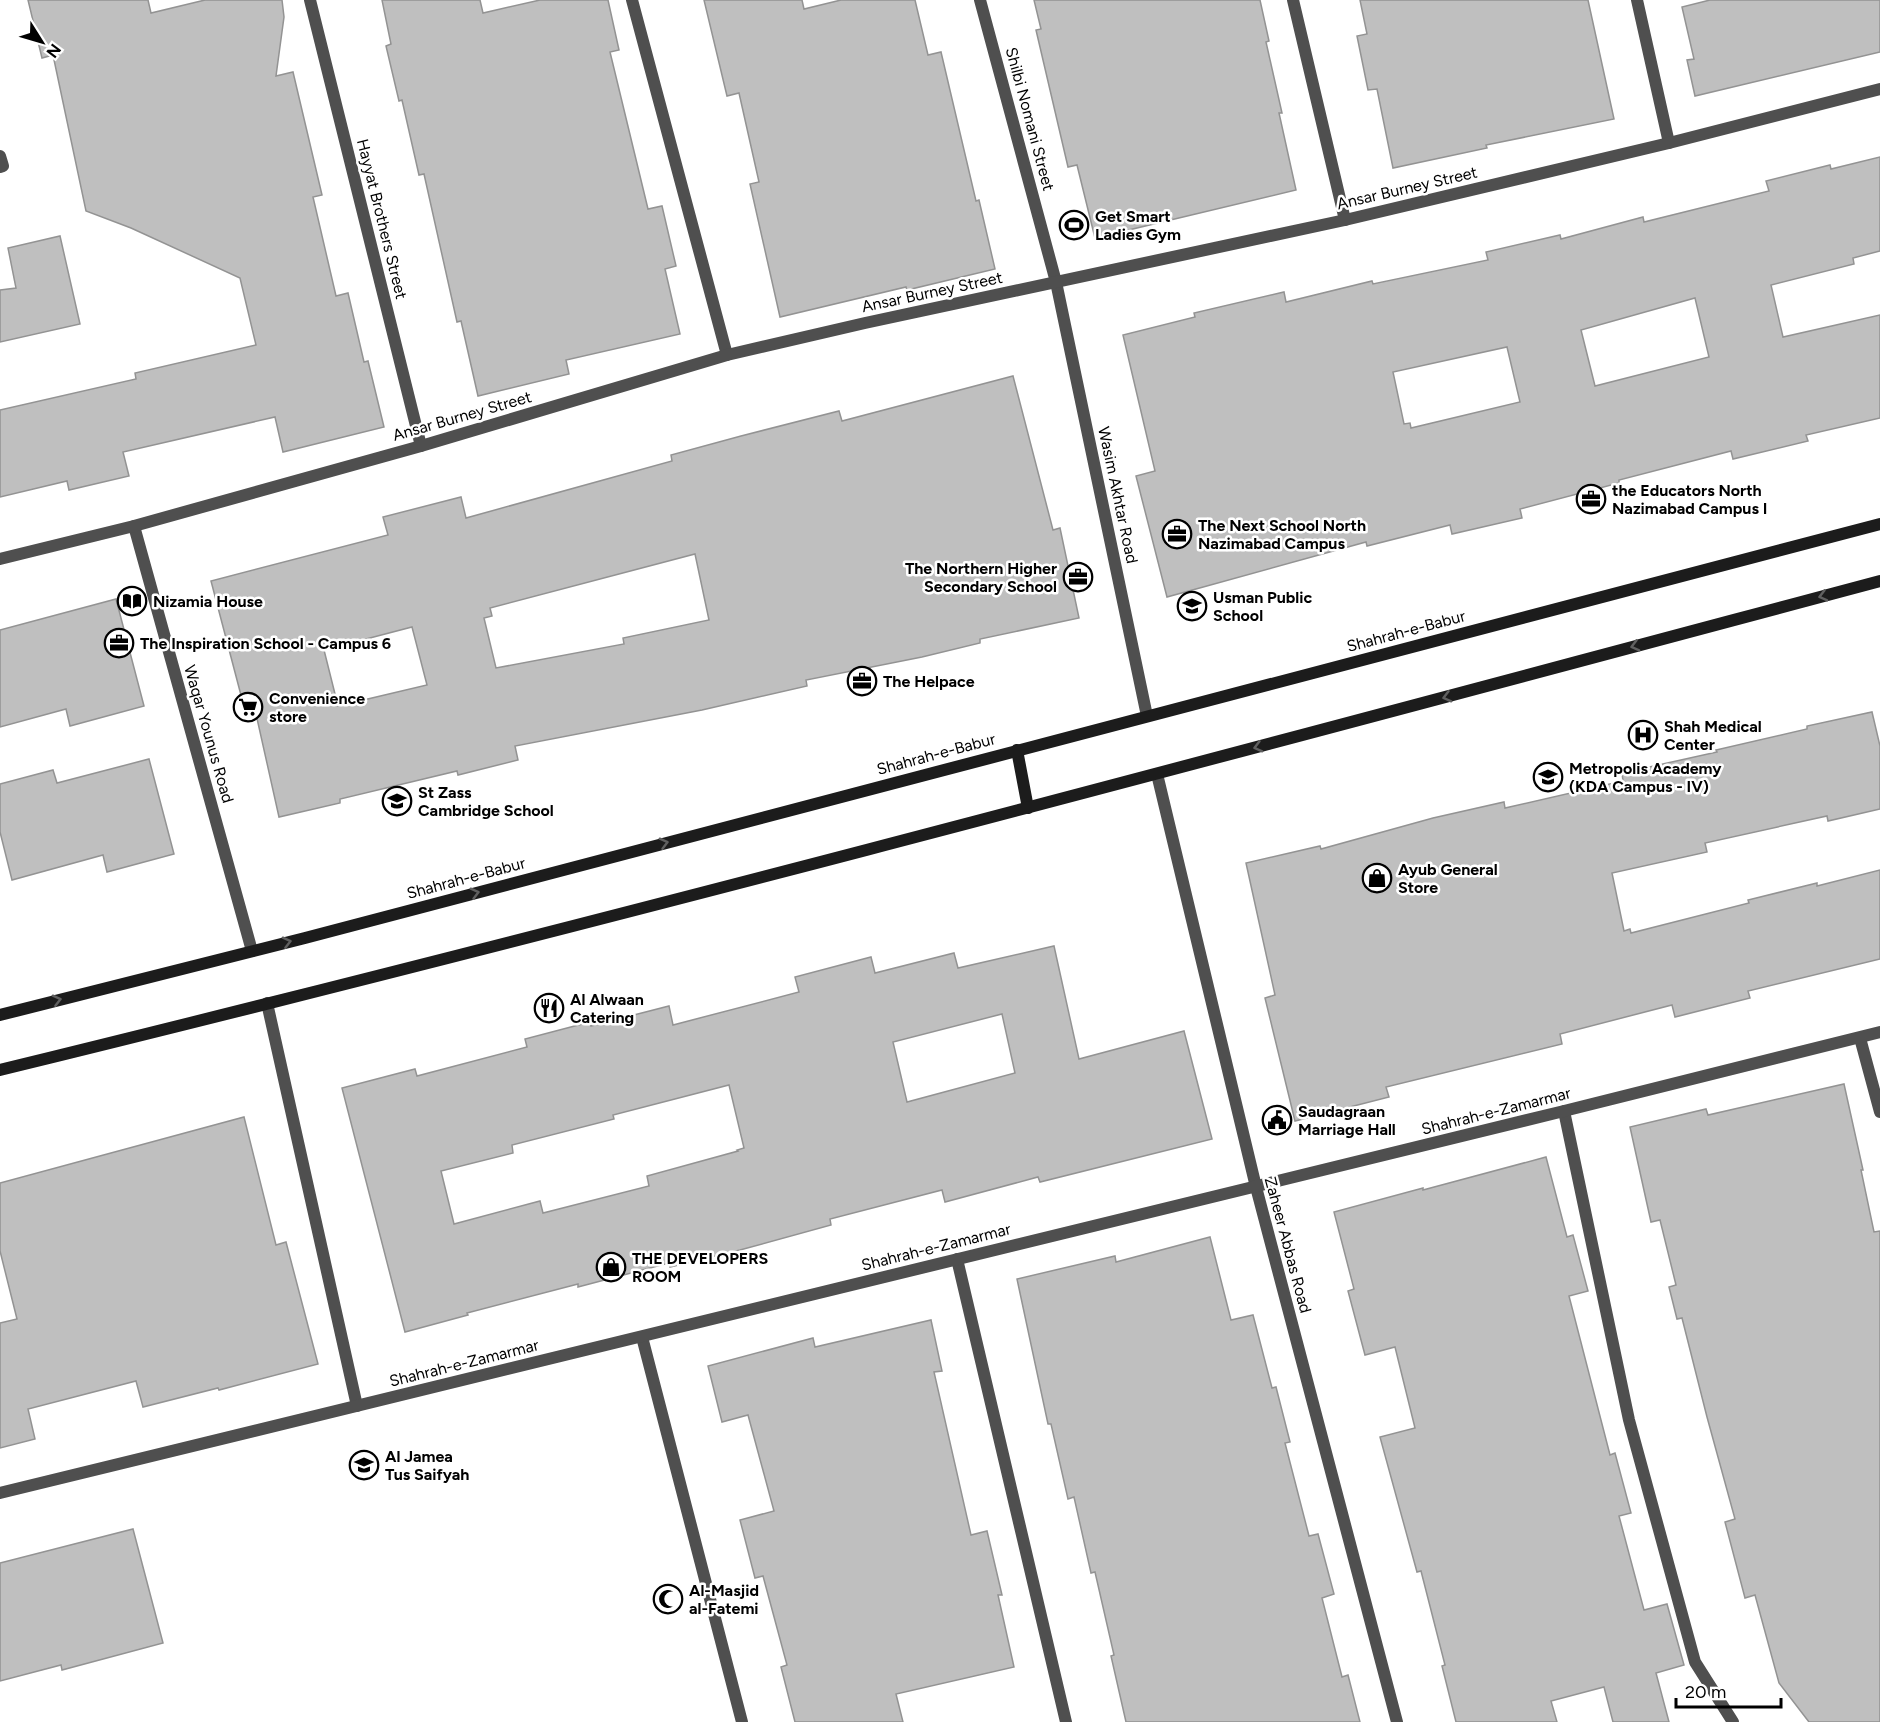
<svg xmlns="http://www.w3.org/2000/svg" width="1880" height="1722" font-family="Figtree,sans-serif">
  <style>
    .building { fill: #bfbfbf; stroke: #939393; stroke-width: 1.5; fill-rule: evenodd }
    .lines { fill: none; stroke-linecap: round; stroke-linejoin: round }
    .minor { stroke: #4f4f4f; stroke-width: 12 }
    .secondary { stroke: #1c1c1c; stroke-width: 12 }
    .oneway { stroke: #606060 }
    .labels { text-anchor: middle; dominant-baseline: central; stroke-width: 5; stroke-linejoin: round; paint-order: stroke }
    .street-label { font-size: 16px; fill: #000; stroke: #fff }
    .poi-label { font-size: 16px; font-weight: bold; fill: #000; stroke: #fff; text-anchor: start }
  </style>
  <rect width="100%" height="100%" fill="#fff"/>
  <!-- building -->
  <g class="building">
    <path d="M28,0H148L151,13L205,0H282L284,17L276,76L293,72L322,195L313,197L336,296L348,293L364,362L368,361L384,427L283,452L275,417L123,452L129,476L69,490L67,481L0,497V410L136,379L135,373L256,345L240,278L131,228L86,211L53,55L42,58Z"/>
    <path d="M382,0H480L483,13L540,0H608L619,50L610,52L648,209L662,206L676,266L665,269L680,334L566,360L569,374L478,396L461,321L457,322L424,174L419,175L402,100L399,101L386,46L391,44Z"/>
    <path d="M704,0H802L804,9L841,0H915L928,55L941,52L976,201L979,200L995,269L907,290L906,287L780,317L750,184L759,182L739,93L727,96Z"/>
    <path d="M1034,0H1260L1269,41L1266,42L1282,113H1279L1296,190L1095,238L1077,165L1068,167L1036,30L1041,29Z"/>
    <path d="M1360,0H1588L1614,119L1486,145L1487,148L1393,168L1377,89L1368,90L1357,36L1367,34Z"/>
    <path d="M1710,0H1880V52L1695,96L1687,60L1694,59L1682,7Z"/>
    <path d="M1880,157V251L1853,258L1854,264L1771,285L1783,337L1880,315V418L1806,435L1808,441L1733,459L1731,451L1619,480V483L1520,509L1522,518L1452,534L1450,525L1367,546L1366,542L1167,597L1136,476L1155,471L1123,335L1195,317L1194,313L1284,292L1286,302L1372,281L1373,284L1488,260L1486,252L1560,235L1561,239L1643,217L1644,222L1769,191L1766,181L1830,165L1831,169ZM1695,298L1709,357L1595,386L1581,330ZM1507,347L1520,402L1411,428L1410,423L1404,424L1393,372Z"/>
    <path d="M60,236L80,324L0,342V290L16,288L8,248Z"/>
    <path d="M1013,376L1053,530L1060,528L1079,618L980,639V643L922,657L806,680L807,686L702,710L515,746L518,760L458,775L457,771L340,799V803L279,817L252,696L242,699L211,581L388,535L383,517L461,497L466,518L672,461L671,455L741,436L839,411L842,421ZM695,554L709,620L623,638L624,644L496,668L484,618L492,616L490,608ZM412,627L427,685L338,706L324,650Z"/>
    <path d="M116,599L144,706L70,726L66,709L0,727V630Z"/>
    <path d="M1872,712L1880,746V809L1828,821L1827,816L1705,843L1707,852L1612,873L1624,931L1630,929L1631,933L1749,903L1748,900L1817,883V886L1880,870V959L1748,991L1750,998L1675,1017L1672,1005L1560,1034L1562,1044L1386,1087L1389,1097L1295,1121L1265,998L1275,995L1246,863L1320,846L1321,849L1433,818L1504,802L1505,808L1623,781L1622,773L1717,752L1716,750L1807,729V726Z"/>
    <path d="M149,759L174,854L107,872L103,855L12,880L0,832V784L53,770L57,783Z"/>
    <path d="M1054,946L1079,1059L1184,1031L1212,1139L1040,1182L1038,1177L945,1202L942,1190L830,1219L831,1225L740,1250L670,1267L669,1263L578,1287V1284L467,1313L468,1315L405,1332L342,1088L415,1069L417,1076L527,1047L525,1039L590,1022L591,1026L669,1006L673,1025L799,992L795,977L871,957L875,973L954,953L958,968ZM1002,1014L1015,1073L907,1102L893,1042ZM729,1085L744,1148L737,1150L738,1151L647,1176L649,1186L543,1213L540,1201L454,1224L441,1171L513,1153L512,1145L614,1119L613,1115Z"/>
    <path d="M1844,1084L1863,1170H1861L1874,1232L1880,1231V1722H1809L1779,1683L1755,1595L1745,1598L1725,1522L1735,1519L1707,1417L1682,1318L1677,1319L1669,1287L1676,1285L1660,1220L1651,1222L1630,1127L1706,1109L1708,1115Z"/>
    <path d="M244,1117L276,1245L286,1242L318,1364L219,1390L218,1388L143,1407L136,1381L28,1409L35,1439L0,1448V1323L17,1319L0,1251V1183Z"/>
    <path d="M1546,1157L1567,1237L1573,1235L1588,1291L1569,1296L1610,1455L1615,1453L1631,1513L1619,1516L1644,1610L1667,1604L1684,1665L1656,1673L1669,1722H1613L1604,1687L1551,1701L1557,1722H1456L1442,1666L1445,1665L1421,1571L1417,1572L1380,1437L1415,1428L1395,1347L1365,1355L1348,1291L1354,1289L1334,1212L1423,1188V1190Z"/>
    <path d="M1210,1237L1231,1320L1253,1315L1272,1388L1276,1387L1290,1442L1285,1443L1309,1536L1318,1534L1334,1594L1322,1598L1342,1677L1348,1675L1360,1722H1126L1111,1656L1114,1655L1095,1572L1091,1573L1074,1497L1068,1499L1051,1424H1048L1017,1279L1115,1256L1116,1262Z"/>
    <path d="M931,1320L942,1371L934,1372L971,1535L987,1531L1002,1595H998L1014,1667L896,1694L903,1722H795L781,1667L787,1665L763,1576L755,1578L740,1520L774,1511L748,1415L722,1422L708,1366L813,1338L815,1347Z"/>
    <path d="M133,1529L163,1643L62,1670L61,1665L0,1681V1563Z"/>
  </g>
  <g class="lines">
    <!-- minor -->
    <g class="minor">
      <path d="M310,0L421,446"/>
      <path d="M632,0L727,355"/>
      <path d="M980,0L1056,282L1147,716"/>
      <path d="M1293,0L1345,220"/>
      <path d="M1637,0L1669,143"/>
      <path d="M0,156L3,166L0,167"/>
      <path d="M134,526L252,951"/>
      <path d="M0,559L134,526L421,446L727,355L865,323L1345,220L1669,143L1880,89"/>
      <path d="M1157,774L1256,1187L1397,1722"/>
      <path d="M267,1003L357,1406"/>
      <path d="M1860,1038L1880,1112"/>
      <path d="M1564,1111L1629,1420L1695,1662L1733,1722"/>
      <path d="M957,1259L1066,1722"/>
      <path d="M642,1337L742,1722"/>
      <path d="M0,1493L1564,1111L1880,1032"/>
    </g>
    <!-- secondary -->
    <g class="secondary">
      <path d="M1017,750L1028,808"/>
      <path d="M0,1015L305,938L1880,524"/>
      <path d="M0,1070C629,916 1254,748 1880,581"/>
    </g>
  </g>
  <!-- one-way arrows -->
  <defs><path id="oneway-chevron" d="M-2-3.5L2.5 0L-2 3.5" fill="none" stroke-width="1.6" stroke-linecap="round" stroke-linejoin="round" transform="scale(1.5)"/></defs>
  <g class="oneway">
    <use href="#oneway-chevron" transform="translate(1823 596) rotate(165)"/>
    <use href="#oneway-chevron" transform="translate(1635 646) rotate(165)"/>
    <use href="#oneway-chevron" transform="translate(1447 697) rotate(165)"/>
    <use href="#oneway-chevron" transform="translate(1258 747) rotate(165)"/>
    <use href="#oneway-chevron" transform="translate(664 843) rotate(-15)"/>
    <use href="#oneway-chevron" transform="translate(475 893) rotate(-15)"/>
    <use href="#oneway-chevron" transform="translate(287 942) rotate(-14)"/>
    <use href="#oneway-chevron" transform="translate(57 1000) rotate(-14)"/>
  </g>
  <!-- icons -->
  <defs>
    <g id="stadium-ring" transform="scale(1.5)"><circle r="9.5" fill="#fff" stroke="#000" stroke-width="1.5"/><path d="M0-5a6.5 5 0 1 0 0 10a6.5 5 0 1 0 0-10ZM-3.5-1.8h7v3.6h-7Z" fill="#000"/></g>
    <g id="office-ring" transform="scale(1.5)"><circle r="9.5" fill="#fff" stroke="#000" stroke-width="1.5"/><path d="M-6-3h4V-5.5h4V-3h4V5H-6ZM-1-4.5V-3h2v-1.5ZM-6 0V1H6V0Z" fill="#000"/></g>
    <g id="library-ring" transform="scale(1.5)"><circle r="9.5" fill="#fff" stroke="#000" stroke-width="1.5"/><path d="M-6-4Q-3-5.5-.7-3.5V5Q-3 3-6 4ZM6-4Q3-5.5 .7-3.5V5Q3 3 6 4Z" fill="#000"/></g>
    <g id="school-ring" transform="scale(1.5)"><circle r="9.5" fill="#fff" stroke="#000" stroke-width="1.5"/><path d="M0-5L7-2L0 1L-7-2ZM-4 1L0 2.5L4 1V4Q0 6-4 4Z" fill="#000"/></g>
    <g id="supermarket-ring" transform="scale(1.5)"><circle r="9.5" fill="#fff" stroke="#000" stroke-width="1.5"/><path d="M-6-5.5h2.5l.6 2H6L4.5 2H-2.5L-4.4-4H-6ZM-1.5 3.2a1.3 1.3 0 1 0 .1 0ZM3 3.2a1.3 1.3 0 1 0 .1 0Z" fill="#000"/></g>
    <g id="hospital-ring" transform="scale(1.5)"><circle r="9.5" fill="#fff" stroke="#000" stroke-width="1.5"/><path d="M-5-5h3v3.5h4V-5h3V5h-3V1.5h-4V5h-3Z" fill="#000"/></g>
    <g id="shop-ring" transform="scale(1.5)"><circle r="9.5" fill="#fff" stroke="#000" stroke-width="1.5"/><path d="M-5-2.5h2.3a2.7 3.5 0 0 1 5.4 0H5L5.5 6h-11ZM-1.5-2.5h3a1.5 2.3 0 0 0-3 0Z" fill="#000"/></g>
    <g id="restaurant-ring" transform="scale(1.5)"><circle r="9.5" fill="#fff" stroke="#000" stroke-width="1.5"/><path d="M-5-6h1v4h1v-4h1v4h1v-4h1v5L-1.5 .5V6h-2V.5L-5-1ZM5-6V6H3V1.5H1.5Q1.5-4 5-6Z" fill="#000"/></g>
    <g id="civic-ring" transform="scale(1.5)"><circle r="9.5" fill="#fff" stroke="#000" stroke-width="1.5"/><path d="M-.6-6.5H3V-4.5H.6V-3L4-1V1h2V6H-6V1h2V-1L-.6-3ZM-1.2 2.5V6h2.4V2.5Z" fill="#000"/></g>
    <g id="university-ring" transform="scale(1.5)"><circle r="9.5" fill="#fff" stroke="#000" stroke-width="1.5"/><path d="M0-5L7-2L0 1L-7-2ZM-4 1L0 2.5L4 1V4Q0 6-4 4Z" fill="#000"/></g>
    <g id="mosque-ring" transform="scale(1.5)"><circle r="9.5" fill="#fff" stroke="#000" stroke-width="1.5"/><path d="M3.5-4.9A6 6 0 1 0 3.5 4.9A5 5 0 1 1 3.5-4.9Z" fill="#000"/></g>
  </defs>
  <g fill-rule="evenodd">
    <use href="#stadium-ring" x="1074" y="225"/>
    <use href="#office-ring" x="1591" y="499"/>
    <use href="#office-ring" x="1177" y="534"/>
    <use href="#office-ring" x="1078" y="577"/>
    <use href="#library-ring" x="132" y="601"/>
    <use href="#school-ring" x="1192" y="606"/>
    <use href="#office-ring" x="119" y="643"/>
    <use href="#office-ring" x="862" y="681"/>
    <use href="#supermarket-ring" x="248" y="707"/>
    <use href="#hospital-ring" x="1643" y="735"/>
    <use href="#school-ring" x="1548" y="777"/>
    <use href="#school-ring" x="397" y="801"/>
    <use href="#shop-ring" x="1377" y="878"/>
    <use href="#restaurant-ring" x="549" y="1008"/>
    <use href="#civic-ring" x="1277" y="1120"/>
    <use href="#shop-ring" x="611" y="1267"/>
    <use href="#university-ring" x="364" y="1465"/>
    <use href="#mosque-ring" x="668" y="1599"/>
  </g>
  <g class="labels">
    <!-- street labels -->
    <g class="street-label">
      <text transform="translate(1030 119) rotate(75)">Shilbi Nomani Street</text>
      <text transform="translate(1407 188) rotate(-13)">Ansar Burney Street</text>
      <text transform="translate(382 219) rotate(76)">Hayyat Brothers Street</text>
      <text transform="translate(932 292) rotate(-12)">Ansar Burney Street</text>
      <text transform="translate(462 416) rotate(-16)">Ansar Burney Street</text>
      <text transform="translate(1118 495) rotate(78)">Wasim Akhtar Road</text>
      <text transform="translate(1406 631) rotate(-15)">Shahrah-e-Babur</text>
      <text transform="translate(209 734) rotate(74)">Waqar Younus Road</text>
      <text transform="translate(936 754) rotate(-15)">Shahrah-e-Babur</text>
      <text transform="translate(466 878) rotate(-15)">Shahrah-e-Babur</text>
      <text transform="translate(1496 1111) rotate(-14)">Shahrah-e-Zamarmar</text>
      <text transform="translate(1288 1245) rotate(75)">Zaheer Abbas Road</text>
      <text transform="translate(936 1247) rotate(-14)">Shahrah-e-Zamarmar</text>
      <text transform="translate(464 1363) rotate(-14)">Shahrah-e-Zamarmar</text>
    </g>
    <!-- poi labels -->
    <g class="poi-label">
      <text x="1095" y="216">Get Smart<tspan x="1095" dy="18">Ladies Gym</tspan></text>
      <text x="1612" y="490">the Educators North<tspan x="1612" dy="18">Nazimabad Campus I</tspan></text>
      <text x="1198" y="525">The Next School North<tspan x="1198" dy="18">Nazimabad Campus</tspan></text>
      <text x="1057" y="568" text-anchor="end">The Northern Higher<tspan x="1057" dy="18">Secondary School</tspan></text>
      <text x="1213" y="597">Usman Public<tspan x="1213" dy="18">School</tspan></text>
      <text x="153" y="601">Nizamia House</text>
      <text x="140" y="643">The Inspiration School - Campus 6</text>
      <text x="883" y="681">The Helpace</text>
      <text x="269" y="698">Convenience<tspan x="269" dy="18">store</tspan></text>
      <text x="1664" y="726">Shah Medical<tspan x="1664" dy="18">Center</tspan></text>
      <text x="1569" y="768">Metropolis Academy<tspan x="1569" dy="18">(KDA Campus - IV)</tspan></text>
      <text x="418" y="792">St Zass<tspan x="418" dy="18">Cambridge School</tspan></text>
      <text x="1398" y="869">Ayub General<tspan x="1398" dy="18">Store</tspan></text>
      <text x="570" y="999">Al Alwaan<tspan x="570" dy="18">Catering</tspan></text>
      <text x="1298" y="1111">Saudagraan<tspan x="1298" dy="18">Marriage Hall</tspan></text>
      <text x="632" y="1258">THE DEVELOPERS<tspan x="632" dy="18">ROOM</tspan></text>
      <text x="385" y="1456">Al Jamea<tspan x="385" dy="18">Tus Saifyah</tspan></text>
      <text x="689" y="1590">Al-Masjid<tspan x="689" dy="18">al-Fatemi</tspan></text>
    </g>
  </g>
  <!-- north arrow -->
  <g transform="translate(42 42) rotate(127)" stroke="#ffffff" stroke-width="4.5" paint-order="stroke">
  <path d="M0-4.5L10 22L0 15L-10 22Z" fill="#000000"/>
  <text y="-9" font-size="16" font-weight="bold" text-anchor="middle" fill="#000000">N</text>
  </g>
  <!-- scale -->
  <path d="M1676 1698v9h105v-9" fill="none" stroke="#000000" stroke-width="3"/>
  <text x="1685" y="1698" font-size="18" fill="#000000" stroke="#ffffff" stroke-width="4.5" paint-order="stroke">20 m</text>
</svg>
